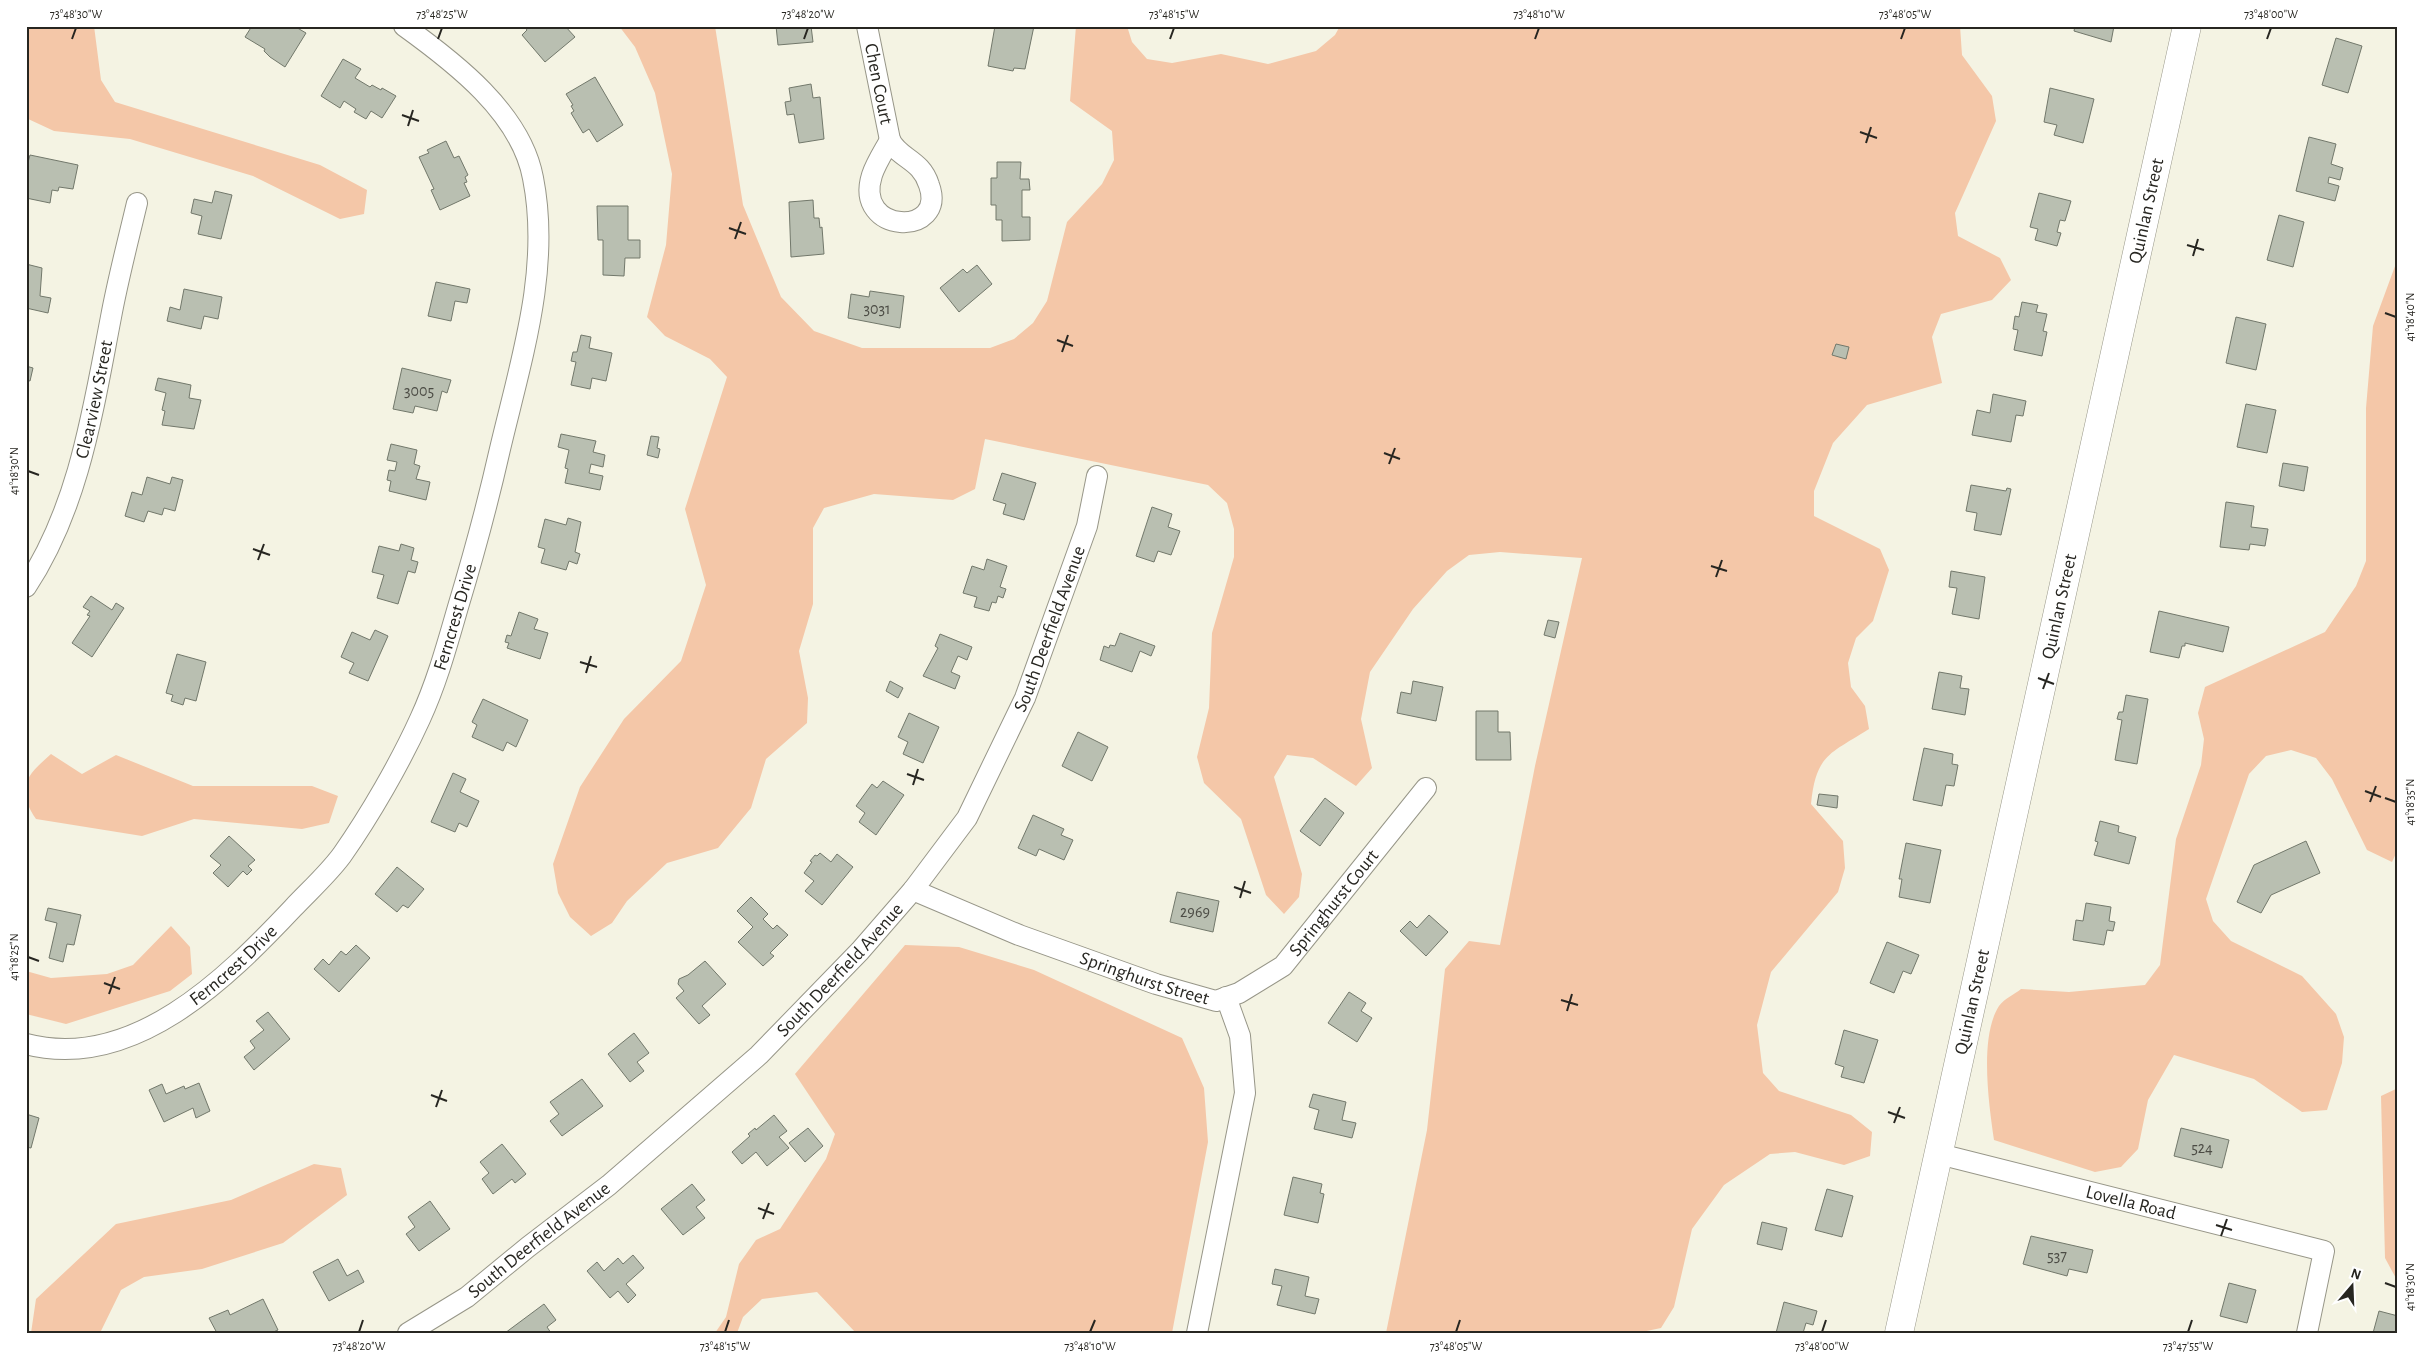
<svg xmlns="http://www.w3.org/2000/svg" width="2424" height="1359" font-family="'Alegreya Sans',sans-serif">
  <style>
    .green { fill: #f4c7a8 }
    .building { fill: #b9bfb1; stroke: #72786b }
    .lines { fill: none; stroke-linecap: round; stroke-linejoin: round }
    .street-casing { stroke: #979688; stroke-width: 22 }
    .secondary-casing { stroke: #979688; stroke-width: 29 }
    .street { stroke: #fff; stroke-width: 20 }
    .secondary { stroke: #fff; stroke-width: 28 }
    .ticks { fill: none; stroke: #272621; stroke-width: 2 }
    .labels { text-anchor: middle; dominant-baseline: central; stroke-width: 4; stroke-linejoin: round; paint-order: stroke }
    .number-label { font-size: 16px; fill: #4c4c45 }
    .street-label { font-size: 19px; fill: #272621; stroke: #fff }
    .neatline { fill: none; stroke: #272621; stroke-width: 2 }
    .ticks-label { font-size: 12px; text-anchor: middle; fill: #272621 }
  </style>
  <rect width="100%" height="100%" fill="#f4f3e3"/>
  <!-- green -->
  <g class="green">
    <path d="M26,26H94L101,80L115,102L320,165L367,190L364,214L340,219L253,176L130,139L54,131L26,118Z"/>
    <path d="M619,26H715L743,205L781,297L814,331L862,348H990L1014,339L1033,323L1047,301L1067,222L1102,184L1114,160L1112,131L1070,101L1076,26H1127L1132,42L1147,59L1172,63L1221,54L1268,64L1316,51L1335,35L1340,26H1960L1962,55L1992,96L1996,121L1955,213L1958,236L2000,258L2011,280L1992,300L1941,314L1932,337L1942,383L1867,405L1833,443L1814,491V516L1880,549L1889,570L1873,621L1856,638L1848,663L1851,687L1865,706L1869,729C1830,754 1816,754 1811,804L1843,841L1845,868L1838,892L1771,972L1757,1025L1763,1073L1779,1091L1851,1115L1872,1132L1870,1156L1844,1165L1795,1152L1770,1154L1724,1185L1692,1229L1674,1307L1661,1328L1637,1333H1386L1427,1130L1445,969L1469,941L1500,945L1535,766L1582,558L1500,552L1469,555L1447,571L1413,609L1370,672L1361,719L1372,768L1356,786L1313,758L1287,755L1274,777L1302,874L1299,897L1284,914L1266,895L1241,819L1204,783L1197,757L1209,708L1212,633L1234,557V529L1227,503L1208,485L985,439L975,489L953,500L874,494L824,508L813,528V604L799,651L808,698L807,723L766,759L751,808L718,848L667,863L627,901L612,923L591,936L570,917L558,893L553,864L580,787L624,719L681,661L706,585L685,509L727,377L710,359L665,336L647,317L666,245L672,174L655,93L635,47Z"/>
    <path d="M2398,258V849L2392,862L2367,850L2332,779L2316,758L2291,750L2266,756L2249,774L2206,899L2213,921L2231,941L2302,976L2336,1014L2344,1037L2342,1063L2327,1110L2302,1112L2254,1079L2174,1055L2148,1100L2138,1149L2121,1167L2095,1172L1994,1140C1989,1105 1979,1037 1999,1006C2004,999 2015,994 2021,989L2069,992L2145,985L2160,965L2176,839L2201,765L2204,739L2198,713L2205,687L2325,632L2356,586L2366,561V408L2373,326Z"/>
    <path d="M51,754L82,774L116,755L193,786H312L338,796L329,823L302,829L194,819L142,836L36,819C15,788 26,776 51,754Z"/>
    <path d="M171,926L190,947L192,974L170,991L66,1024L26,1014V971L51,978L107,974L133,965Z"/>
    <path d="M905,945L959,947L1034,970L1182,1038L1204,1088L1208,1142L1172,1333H856L817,1292L762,1299L743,1317L737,1333H715L726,1317L739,1264L756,1240L780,1229L826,1159L835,1134L795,1074Z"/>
    <path d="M2398,1088V1282L2385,1258L2381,1096Z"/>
    <path d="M314,1164L341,1168L347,1195L283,1243L202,1269L144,1277L121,1290L100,1333H31L36,1299L116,1224L231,1200Z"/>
  </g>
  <!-- building -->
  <g class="building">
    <path d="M252,26H294L306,33L285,67L270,57L264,51L265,49L245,37Z"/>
    <path d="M524,26H565L575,37L545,62L522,35L527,30Z"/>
    <path d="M776,26H811L813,42L778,45Z"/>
    <path d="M995,26H1034L1025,69L1014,68L1013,71L988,66Z"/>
    <path d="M2075,26H2114L2111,42L2074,31Z"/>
    <path d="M2336,38L2362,46L2348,93L2322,85Z"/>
    <path d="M343,59L361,69L355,78L370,87L372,85L381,90L382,88L396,96L382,118L371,111L366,119L354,112L356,109L344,101L340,108L321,96Z"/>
    <path d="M595,77L623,125L597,142L589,129L583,133L571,113L574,111L571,106L573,105L566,94Z"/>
    <path d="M811,84L813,98L820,97L824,139L799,143L794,114L787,115L785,102L791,101L789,88Z"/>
    <path d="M2050,88L2094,99L2083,143L2054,135L2057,125L2044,122Z"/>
    <path d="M2309,137L2336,144L2331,164L2343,168L2340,180L2329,177L2328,183L2339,186L2335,201L2296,191Z"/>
    <path d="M446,141L454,158L459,156L468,175L465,177L467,182L464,183L470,196L440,210L431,190L434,189L419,157L429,153L427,150Z"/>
    <path d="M30,155L78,165L73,189L59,187L58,191L52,190L50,203L26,198V170Z"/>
    <path d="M997,162H1021L1020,179H1029L1030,190H1022V217H1030V240L1002,241V220H996V205H991V178H997Z"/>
    <path d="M215,191L232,195L221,239L198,234L202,216L191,213L194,199L212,203Z"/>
    <path d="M2039,193L2071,201L2065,221L2060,220L2057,232L2061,233L2057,246L2035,240L2038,229L2030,227Z"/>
    <path d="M813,200L814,218H819L820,228L822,227L824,254L791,257L789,202Z"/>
    <path d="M597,206H628V240H640V258H625L624,276L603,275V240H598Z"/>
    <path d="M2279,215L2304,222L2293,267L2267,260Z"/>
    <path d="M26,264L42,268L40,296L51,298L48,313L26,308Z"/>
    <path d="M977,265L992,284L959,312L940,288L963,269L967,273Z"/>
    <path d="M436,282L470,289L467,303L455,301L451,321L428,316Z"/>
    <path d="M184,289L222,297L218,319L204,316L201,329L167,321L170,307L180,310Z"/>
    <path d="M870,291L904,296L900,328L848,318L851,294L869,297Z"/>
    <path d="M2022,302L2038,305L2036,312L2047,314L2043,331L2047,332L2042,356L2014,350L2018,330L2013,329L2015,316L2019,317Z"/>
    <path d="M2236,317L2266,324L2256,370L2226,363Z"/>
    <path d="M581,335L591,337L589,348L612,353L606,381L592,378L590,389L571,385L576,362L571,361L573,352H577Z"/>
    <path d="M1836,344L1849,347L1846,359L1832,355Z"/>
    <path d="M26,366L33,368L30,381L26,380Z"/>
    <path d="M402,368L451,380L447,393L442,391L437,411L415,406L413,413L393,409Z"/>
    <path d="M158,378L191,385L189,398L201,400L194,429L162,425L165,411L162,410L166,393L155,390Z"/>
    <path d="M1993,394L2026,401L2023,416L2016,415L2011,442L1972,435L1977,410L1990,413Z"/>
    <path d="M2246,404L2276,410L2267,453L2237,447Z"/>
    <path d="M561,434L596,441L593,452L605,455L603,467L591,464L589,473L603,476L600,490L565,483L568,469L565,468L569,450L558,447Z"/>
    <path d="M651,436L659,437L657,448L660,449L658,458L647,455Z"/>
    <path d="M391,444L417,450L414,464L420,466L416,479L430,482L426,500L389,491L391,481L387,480L389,470L395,471L397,462L387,460Z"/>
    <path d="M2283,463L2308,467L2304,491L2279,486Z"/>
    <path d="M1002,473L1036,483L1024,520L1003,514L1006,504L993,500Z"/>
    <path d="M147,477L170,484L172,477L183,480L175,511L164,508L162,515L148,511L144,522L125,516L132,492L142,495Z"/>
    <path d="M1971,485L2006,491L2007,488L2011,489L2001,535L1974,530L1977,513L1966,511Z"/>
    <path d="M2226,502L2254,506L2251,527L2268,529L2265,546L2250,544L2249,550L2220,547Z"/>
    <path d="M1152,507L1172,514L1168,527L1180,531L1171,555L1158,551L1154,562L1136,556Z"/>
    <path d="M568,518L581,522L575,552L580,554L577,564L569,561L566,570L541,563L545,549L538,547L545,519L566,525Z"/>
    <path d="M401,544L414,548L411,560L418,562L415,573L408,571L398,604L377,598L384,575L372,572L379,546L399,551Z"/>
    <path d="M987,559L1007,566L1000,587L1006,589L1003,598L998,596L996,603L992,602L989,611L974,607L977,597L963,593L972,566L984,570Z"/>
    <path d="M1951,571L1985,577L1979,619L1952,614L1957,588L1949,587Z"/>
    <path d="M91,596L112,610L116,603L124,608L92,657L72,643L90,616L87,615L90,611L83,607Z"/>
    <path d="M2159,611L2229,627L2223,652L2185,643V646H2182L2179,658L2150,652Z"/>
    <path d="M519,612L538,619L534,629L548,633L540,659L507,648L509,643L505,642L507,635L511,636Z"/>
    <path d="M1548,620L1559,622L1555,638L1544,635Z"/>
    <path d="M375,630L388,636L368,681L349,673L354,663L341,657L352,632L370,640Z"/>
    <path d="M1120,633L1155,646L1151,656L1140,651L1132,672L1100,660L1104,646L1109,648L1110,645L1115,646Z"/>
    <path d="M940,634L972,647L967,660L958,656L951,672L960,676L955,689L923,676L938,648L935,646Z"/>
    <path d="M177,654L206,662L196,701L185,698L183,705L171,701L173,695L166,693Z"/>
    <path d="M1939,672L1962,676L1960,688L1969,689L1965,715L1932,709Z"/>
    <path d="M890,681L903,688L898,698L886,691Z"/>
    <path d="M1413,681L1443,687L1436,721L1397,713L1401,692L1411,694Z"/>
    <path d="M2126,695L2148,699L2137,764L2115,760L2122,720L2117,719L2119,712H2123Z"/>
    <path d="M483,699L528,720L516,747L507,742L503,751L472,737L477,725L472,722Z"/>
    <path d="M1476,711H1498V732H1510L1511,760H1476Z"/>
    <path d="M909,713L939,727L923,763L903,754L908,742L898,737Z"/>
    <path d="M1078,732L1108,747L1092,781L1062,766Z"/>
    <path d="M1924,748L1953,754L1952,764L1958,765L1954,786L1946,785L1942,806L1913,800Z"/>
    <path d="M453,773L466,779L460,792L479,801L467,827L459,823L455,832L431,822Z"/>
    <path d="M883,781L904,795L876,835L859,822L865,813L856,806L872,784L877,788Z"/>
    <path d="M1819,794L1838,796L1837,808L1817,805Z"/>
    <path d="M1325,798L1344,813L1320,846L1300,831Z"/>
    <path d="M1033,815L1064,829L1061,835L1073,840L1064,860L1039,849L1036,856L1018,848Z"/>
    <path d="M2100,821L2119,826L2118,832L2136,837L2129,864L2094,855L2098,842L2095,841Z"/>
    <path d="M229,836L255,860L248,866L252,870L247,875L243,871L228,887L213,873L221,865L210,856Z"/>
    <path d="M2306,841L2320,873L2271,895L2261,913L2237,902L2254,865Z"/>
    <path d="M1906,843L1941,850L1930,903L1899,897L1902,879H1899Z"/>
    <path d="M820,853L831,862L837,854L853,867L822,905L805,891L814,881L804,873L812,862L810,861L815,855L817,856Z"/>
    <path d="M397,867L424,889L408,908L403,905L397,912L375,894Z"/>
    <path d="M1177,892L1219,901L1213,932L1170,922Z"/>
    <path d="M751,897L768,914L763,919L773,929L777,925L788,935L770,953L774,956L763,966L738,942L753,927L737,911Z"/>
    <path d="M2086,903L2111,907L2109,921L2115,922L2113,931L2107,930L2104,945L2073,940L2076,920L2083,921Z"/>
    <path d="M48,908L81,915L74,945L67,944L63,962L49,958L57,923L45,920Z"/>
    <path d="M1429,915L1448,932L1426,956L1400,931L1410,921L1417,928Z"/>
    <path d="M1887,942L1919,955L1911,974L1903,971L1894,993L1870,983Z"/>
    <path d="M356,945L370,958L339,992L314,969L323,959L329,965L341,951L346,955Z"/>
    <path d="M705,961L726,984L702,1006L710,1015L699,1024L676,998L684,991L678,984L679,979L688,975Z"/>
    <path d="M1349,992L1366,1003L1361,1011L1372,1018L1357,1042L1328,1023Z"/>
    <path d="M268,1012L290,1039L254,1070L244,1057L255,1048L250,1041L264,1030L256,1021Z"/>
    <path d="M1844,1030L1878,1040L1864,1083L1841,1077L1844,1067L1835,1064Z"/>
    <path d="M634,1033L649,1053L637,1062L644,1071L630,1082L608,1054Z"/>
    <path d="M582,1079L603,1106L562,1136L550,1121L559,1114L550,1102Z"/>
    <path d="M199,1083L210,1111L196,1118L193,1108L164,1122L149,1090L162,1084L166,1094L184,1086L185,1089Z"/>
    <path d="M1313,1094L1346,1102L1342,1120L1356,1123L1352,1138L1314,1129L1319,1110L1309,1107Z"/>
    <path d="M26,1114L39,1118L31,1148L26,1147Z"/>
    <path d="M774,1115L787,1131L779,1137L789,1148L767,1166L756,1152L742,1164L732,1152L750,1136L748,1134L755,1128L756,1130Z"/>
    <path d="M808,1128L823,1146L805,1162L789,1143Z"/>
    <path d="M2181,1128L2229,1140L2222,1168L2174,1156Z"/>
    <path d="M502,1144L526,1174L515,1183L512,1179L493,1194L482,1179L489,1173L480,1162Z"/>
    <path d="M1293,1177L1322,1184L1320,1193L1324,1194L1318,1223L1284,1215Z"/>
    <path d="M692,1184L705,1200L696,1207L705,1218L683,1235L661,1209Z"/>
    <path d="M1827,1189L1853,1196L1842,1237L1815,1230Z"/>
    <path d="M430,1201L450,1229L419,1251L406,1234L415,1227L408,1217Z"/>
    <path d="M1762,1222L1787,1228L1782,1250L1757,1244Z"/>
    <path d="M2031,1236L2093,1250L2087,1273L2069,1269L2067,1276L2023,1264Z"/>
    <path d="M633,1255L644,1268L626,1284L636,1295L628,1303L618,1291L610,1298L587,1271L597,1262L604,1271L618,1258L623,1264Z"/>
    <path d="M338,1259L347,1276L358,1270L364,1282L329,1301L313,1272Z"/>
    <path d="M1275,1269L1309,1277L1305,1296L1319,1299L1315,1314L1277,1305L1282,1286L1272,1284Z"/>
    <path d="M2229,1283L2256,1290L2247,1323L2220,1316Z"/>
    <path d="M263,1299L278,1330L271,1333H217L209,1318L228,1310L230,1315Z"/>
    <path d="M1784,1302L1817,1311L1813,1325L1806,1323L1803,1333H1776Z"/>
    <path d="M544,1304L556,1320L547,1327L551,1333H505Z"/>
    <path d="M2379,1311L2398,1316V1333H2373Z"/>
  </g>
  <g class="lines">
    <!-- street casing -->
    <g class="street-casing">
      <g id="street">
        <path id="s1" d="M867,26L890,140"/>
        <path d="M890,140C899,159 921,159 929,185C948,237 853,235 872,175C876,163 884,151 890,140Z"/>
        <path id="s2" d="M26,587C79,507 93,410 111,317C118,279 128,241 137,203"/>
        <path id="s3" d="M913,890L1019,935L1156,984L1216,1001L1239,993L1283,966L1426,788"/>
        <path id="s4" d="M26,1044C133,1072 227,978 293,908C309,891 328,874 342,855C370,815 400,763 420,719C437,682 447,645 458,607C474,554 488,502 500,449C521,360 551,269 533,178C521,113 454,62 404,26"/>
        <path id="s5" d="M1939,1154L2324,1251L2307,1333"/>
        <path id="s6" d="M408,1333L467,1297L528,1247L609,1185L759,1055L860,951L913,890L967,818L1025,698L1087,526L1097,476"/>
        <path d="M1197,1333L1245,1093L1240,1036L1226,997"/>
      </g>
    </g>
    <!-- secondary casing -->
    <g class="secondary-casing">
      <g id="secondary">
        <path id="s7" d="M1899,1333L2187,26"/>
      </g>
    </g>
    <!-- street -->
    <use href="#street" class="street"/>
    <!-- secondary -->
    <use href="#secondary" class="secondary"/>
  </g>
  <!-- ticks -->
  <path class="ticks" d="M72,39L76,28M438,39L442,28M804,39L808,28M1170,39L1174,28M1535,39L1539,28M1901,39L1905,28M2267,39L2271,28M402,115L419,121M408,126L413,110M1860,132L1877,138M1866,143L1871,127M729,228L746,234M735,239L741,222M2187,245L2204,250M2193,256L2198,239M2385,313L2396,317M1057,340L1073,346M1062,352L1068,335M1384,453L1400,459M1389,464L1395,448M28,471L39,475M253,549L270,555M258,560L264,544M1711,566L1727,571M1716,577L1722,560M580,662L597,667M586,673L591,656M2038,678L2054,684M2043,689L2049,673M907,774L924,780M913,785L918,769M2365,791L2381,797M2385,798L2396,802M2370,802L2376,786M1234,887L1251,893M1240,898L1245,881M28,957L39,961M104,983L120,989M109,994L115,977M1561,1000L1578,1005M1567,1011L1572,994M431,1095L447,1101M436,1107L442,1090M1888,1112L1905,1118M1894,1123L1900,1107M758,1208L774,1214M763,1219L769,1203M2216,1225L2232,1230M2221,1236L2227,1219M2385,1283L2396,1287M359,1332L363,1320M725,1332L729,1320M1090,1332L1095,1320M1456,1332L1460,1320M1822,1332L1826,1320M2188,1332L2192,1320"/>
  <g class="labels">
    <!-- number labels -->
    <g class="number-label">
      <text x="877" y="309">3031</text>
      <text x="419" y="391">3005</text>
      <text x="1195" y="912">2969</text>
      <text x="2202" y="1148">524</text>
      <text x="2057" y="1256">537</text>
    </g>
    <!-- street labels -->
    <g class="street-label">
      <text stroke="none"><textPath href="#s1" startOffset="59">Chen Court</textPath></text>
      <text stroke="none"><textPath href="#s7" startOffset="1149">Quinlan Street</textPath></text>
      <text stroke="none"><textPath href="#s2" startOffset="201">Clearview Street</textPath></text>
      <text stroke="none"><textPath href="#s7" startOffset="744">Quinlan Street</textPath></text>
      <text stroke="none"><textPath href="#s4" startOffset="652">Ferncrest Drive</textPath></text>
      <text stroke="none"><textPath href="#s6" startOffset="971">South Deerfield Avenue</textPath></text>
      <text stroke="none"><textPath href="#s3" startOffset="480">Springhurst Court</textPath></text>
      <text stroke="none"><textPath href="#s4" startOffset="232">Ferncrest Drive</textPath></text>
      <text stroke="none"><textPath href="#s6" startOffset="566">South Deerfield Avenue</textPath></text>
      <text stroke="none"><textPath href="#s3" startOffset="248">Springhurst Street</textPath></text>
      <text stroke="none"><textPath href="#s7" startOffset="339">Quinlan Street</textPath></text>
      <text stroke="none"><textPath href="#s5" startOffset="198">Lovella Road</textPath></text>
      <text stroke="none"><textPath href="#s6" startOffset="161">South Deerfield Avenue</textPath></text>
    </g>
  </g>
  <!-- border -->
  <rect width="2424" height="1359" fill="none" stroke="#ffffff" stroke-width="55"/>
  <!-- north arrow -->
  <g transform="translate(2352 1286) rotate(19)" stroke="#ffffff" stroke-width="4" paint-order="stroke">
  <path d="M0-4L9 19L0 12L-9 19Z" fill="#272621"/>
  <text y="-8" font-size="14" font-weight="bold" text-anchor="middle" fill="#272621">N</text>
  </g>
  <rect x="28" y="28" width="2368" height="1304" class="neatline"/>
  <g class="ticks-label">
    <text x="76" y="18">73°48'30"W</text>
    <text x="442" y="18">73°48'25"W</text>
    <text x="808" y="18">73°48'20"W</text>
    <text x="1174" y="18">73°48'15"W</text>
    <text x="1539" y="18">73°48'10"W</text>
    <text x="1905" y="18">73°48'05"W</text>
    <text x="2271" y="18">73°48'00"W</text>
    <text transform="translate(2410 317) rotate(-90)" y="4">41°18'40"N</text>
    <text transform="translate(14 471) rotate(-90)" y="4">41°18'30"N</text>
    <text transform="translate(2410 802) rotate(-90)" y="4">41°18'35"N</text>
    <text transform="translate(14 957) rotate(-90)" y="4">41°18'25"N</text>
    <text transform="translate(2410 1287) rotate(-90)" y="4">41°18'30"N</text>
    <text x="359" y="1350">73°48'20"W</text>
    <text x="725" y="1350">73°48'15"W</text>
    <text x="1090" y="1350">73°48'10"W</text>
    <text x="1456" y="1350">73°48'05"W</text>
    <text x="1822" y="1350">73°48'00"W</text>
    <text x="2188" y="1350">73°47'55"W</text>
  </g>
</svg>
